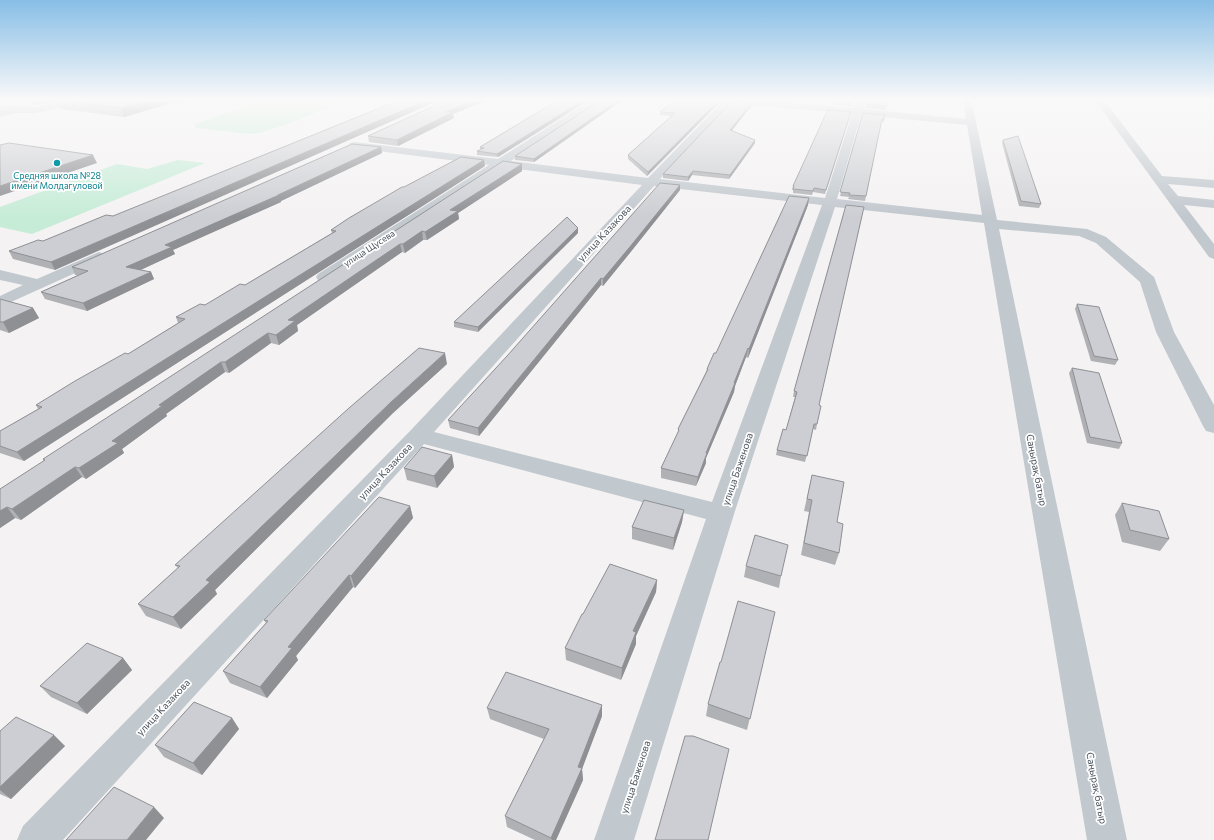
<svg xmlns="http://www.w3.org/2000/svg" width="1214" height="840" font-family="Commissioner,sans-serif">
  <style>
    .green { fill: #c6ecd7 }
    .lines { fill: none; stroke-linecap: round; stroke-linejoin: round }
    .minor { fill: #c1c8ce; fill-rule: evenodd }
    .wall { fill: #afb1b5 }
    .shaded-wall { fill: #8f9094 }
    .building { fill: #ccced3; stroke: #8f9094 }
    .culture-dot { fill: #0f9aa8; stroke: #fff; stroke-width: 1.5 }
    .labels { text-anchor: middle; dominant-baseline: central; stroke-width: 3.5; stroke-linejoin: round; paint-order: stroke }
    .far-culture-label { font-size: 9px; fill: #0d838f; stroke: #fff }
    .far-street-label { font-size: 9px; fill: #4b535d; stroke: #fff }
    .street-label { font-size: 10px; fill: #4b535d; stroke: #fff }
  </style>
  <rect width="100%" height="100%" fill="#f4f2f2"/>
  <!-- green -->
  <g class="green">
    <path d="M267,99H350L285,125L259,133L250,134L196,128L194,124Z"/>
    <path d="M178,160L205,163L32,234L0,227V207L117,164L147,169Z"/>
  </g>
  <g class="lines">
    <!-- minor -->
    <g class="minor">
      <path d="M74,99H91L87,102L36,113H16L0,117V105L36,107Z"/>
      <path d="M157,99H192L191,101L175,104L158,101Z"/>
      <path d="M585,99H596L599,102L511,161L648,178L725,99H749L853,108L857,99H865L863,109L966,119L963,99H971L997,220L1087,229L1106,237L1154,277L1174,332L1214,405V433L1206,431L1203,426L1156,332L1140,282L1096,243L1079,236L999,229L1127,840H1087L984,223L835,207L734,514L634,840H594L706,519L424,444L63,840H17L23,826L411,430L642,185L502,167L330,280L324,282L318,280L316,277L318,274L489,165L354,148L349,145L350,143L354,142L498,159L588,102ZM731,103L852,114L825,198L660,179ZM861,115L967,125L982,215L837,199ZM654,186L822,205L712,502L434,432Z"/>
      <path d="M1094,99H1103L1162,176L1214,180V188L1168,184L1178,196L1214,200V208L1184,205L1214,244V259L1209,257Z"/>
      <path d="M99,252L104,254L107,257L104,260L0,307V296L23,285L0,280V270L37,279Z"/>
    </g>
  </g>
  <!-- wall -->
  <g class="wall">
    <path d="M29,99H166L168,104L124,117L61,109L58,101L36,105H32Z"/>
    <path d="M449,99H490L453,114L454,118L398,146L369,142L368,136Z"/>
    <path d="M560,99H586V102L498,157L477,155V151L480,150V147Z"/>
    <path d="M598,99H624L534,162L515,160V156L598,102L599,100Z"/>
    <path d="M675,99H723L647,176L628,159V155L672,116L660,115V112Z"/>
    <path d="M834,99H855L852,106L832,105Z"/>
    <path d="M866,99L887,106L886,110L865,108Z"/>
    <path d="M752,103L751,106L732,130L755,143L729,179L692,175L688,181L663,178V174Z"/>
    <path d="M851,112L825,194L813,192L812,195L793,193V190H792L793,186Z"/>
    <path d="M863,113L885,115L884,122H881L865,201L848,199L849,197L840,196Z"/>
    <path d="M1003,140L1041,204L1039,208L1019,206L1002,143Z"/>
    <path d="M381,147L382,153L281,201V202L173,250L175,254L140,270L151,272L154,279L87,311L45,299L41,292L78,275H75L72,267Z"/>
    <path d="M522,164V171L458,213L459,219L427,240H423L405,253L402,252L297,325L298,331L279,345L271,343L229,373L225,372L166,414L167,416L122,449L124,453L86,479L82,477L21,520L15,518L0,528V489L44,461L43,459Z"/>
    <path d="M485,166L24,461L0,453V431L38,409L36,405L128,354L178,323L176,317L205,305L245,285L332,233L331,230L404,187Z"/>
    <path d="M680,185V190L629,254L603,286L601,285L479,436L450,428L448,420Z"/>
    <path d="M808,205L748,358L746,357L735,386L734,392L706,458V463L696,486L661,478V468L678,433V429L706,372L707,369Z"/>
    <path d="M846,205L819,405L817,424L816,430L813,429L805,462L776,455L777,450L786,430L795,397H793L794,391Z"/>
    <path d="M113,216L55,270L13,259L9,251L43,241Z"/>
    <path d="M578,233L478,332L454,327V322Z"/>
    <path d="M0,299L33,308L39,318L9,333L0,330Z"/>
    <path d="M1077,304L1118,360L1115,365L1091,361L1075,309Z"/>
    <path d="M447,364L393,413L215,590L217,594L181,629L146,616L138,604L178,568L175,565Z"/>
    <path d="M1072,368L1122,443L1119,449L1087,443L1069,373Z"/>
    <path d="M452,455L454,467L437,488L407,480L404,468Z"/>
    <path d="M812,475L837,522L839,553L835,565L801,555L809,512L804,511Z"/>
    <path d="M1122,503L1169,539L1160,551L1122,542L1115,515Z"/>
    <path d="M410,506L413,518L355,588L353,587L296,656L298,660L267,698L230,683L223,671L266,623L264,620Z"/>
    <path d="M684,510L682,522L673,550L632,539V527Z"/>
    <path d="M746,566L781,576L779,588L744,577Z"/>
    <path d="M657,580L656,592L636,636V644L621,680L566,660L565,648L583,614Z"/>
    <path d="M775,612L747,730L706,716L708,704Z"/>
    <path d="M123,658L132,670L87,714L51,697L40,686Z"/>
    <path d="M602,705V716L582,769L583,780L556,840H535L507,827L505,816L544,739L490,719L487,708Z"/>
    <path d="M232,718L239,729L202,775L164,757L155,745Z"/>
    <path d="M0,731L65,746L11,799L0,794Z"/>
  </g>
  <!-- shaded-wall -->
  <g class="shaded-wall">
    <path d="M33,99H66L57,100L58,101L36,105Z"/>
    <path d="M152,99H166L168,104L124,117L121,108Z"/>
    <path d="M429,99H442L55,270L51,262Z"/>
    <path d="M477,99H490L453,114L454,118L398,146L397,140L446,112Z"/>
    <path d="M585,99H586V102L498,157L497,154Z"/>
    <path d="M620,99H624L534,162V159Z"/>
    <path d="M720,99H723L647,176L648,172Z"/>
    <path d="M752,103L751,106L730,133V130Z"/>
    <path d="M755,140V143L729,179L730,175Z"/>
    <path d="M381,147L382,153L281,201V202L173,250L175,254L130,275L126,267L165,245L278,195Z"/>
    <path d="M93,155L97,163L0,196V186Z"/>
    <path d="M484,160L485,166L24,461L17,452Z"/>
    <path d="M522,164V171L458,213L459,219L427,240L425,232L450,210Z"/>
    <path d="M693,171L692,175L688,181V177Z"/>
    <path d="M680,185V190L629,254L603,286V279Z"/>
    <path d="M809,198L808,205L748,358L749,349Z"/>
    <path d="M578,228V233L478,332V327Z"/>
    <path d="M422,231L423,240L405,253L403,244Z"/>
    <path d="M400,244L402,252L297,325L298,331L279,345L276,335L288,320Z"/>
    <path d="M151,272L154,279L87,311L83,303Z"/>
    <path d="M601,278V285L479,436L478,428Z"/>
    <path d="M33,308L39,318L9,333L3,322Z"/>
    <path d="M268,333L271,343L229,373L225,362Z"/>
    <path d="M748,348L746,357L735,386L734,392L706,458V463L696,486L698,477L706,453Z"/>
    <path d="M445,353L447,364L393,413L215,590L217,594L181,629L173,617L206,580L391,402Z"/>
    <path d="M221,362L225,372L166,414L167,416L122,449L124,453L86,479L79,468L112,441L159,405Z"/>
    <path d="M452,455L454,467L437,488L434,476Z"/>
    <path d="M75,467L82,477L21,520L12,509Z"/>
    <path d="M410,506L413,518L355,588L351,576Z"/>
    <path d="M7,507L15,518L0,528V511Z"/>
    <path d="M684,510L682,522L673,550L674,538Z"/>
    <path d="M349,575L353,587L296,656L298,660L267,698L260,687L288,647Z"/>
    <path d="M657,580L656,592L636,636V644L621,680L622,668L633,631Z"/>
    <path d="M123,658L132,670L87,714L77,703Z"/>
    <path d="M602,705V716L582,769L583,780L556,840H552L551,838Z"/>
    <path d="M232,718L239,729L202,775L193,763Z"/>
    <path d="M54,735L65,746L11,799L0,790V787Z"/>
    <path d="M154,807L164,818L146,840H127Z"/>
  </g>
  <!-- building -->
  <g class="building">
    <path d="M63,99H152L121,108L57,100Z"/>
    <path d="M402,99H429L51,262L9,251L38,240L43,241L106,215L113,216Z"/>
    <path d="M449,99H477L446,112H453L397,140L368,136Z"/>
    <path d="M560,99H585L497,154L477,151L484,148L480,147Z"/>
    <path d="M600,99H620L534,159L515,156L598,102Z"/>
    <path d="M675,99H720L648,172L628,155L675,113L660,112Z"/>
    <path d="M834,99H854L853,103L833,101Z"/>
    <path d="M867,99H889L887,106L866,104Z"/>
    <path d="M732,101L752,103L730,130L755,140L730,175L693,171L688,177L663,174Z"/>
    <path d="M828,110L851,112L826,190L814,188L813,191L793,189L794,186H793L824,118Z"/>
    <path d="M863,113L885,115L884,119H882L866,196L849,195L850,193L840,192Z"/>
    <path d="M1018,136L1041,204L1021,201L1003,140Z"/>
    <path d="M9,143L93,155L0,186V145Z"/>
    <path d="M352,144L381,147L278,195H279L165,245L172,247L126,267L151,272L83,303L41,292L88,271L72,267Z"/>
    <path d="M461,157L484,160L17,452L0,446V431L42,407L36,405L75,381L125,353L128,354L185,319L176,317L200,304L205,305L240,284L245,285L336,231L331,230L349,218L402,187H404Z"/>
    <path d="M503,161L522,164L450,210L458,211L425,232L422,231L403,244H400L288,320L295,321L276,335L268,333L225,362H221L159,405L162,406L112,441L118,443L79,468L75,467L12,509L7,507L0,511V489L45,460L43,459Z"/>
    <path d="M660,183L680,185L629,248L603,279L601,278L478,428L448,420L507,356Z"/>
    <path d="M789,196L809,198L749,349L748,348L734,383H735L706,453H707L698,477L661,468L679,430L678,429L708,369H707L714,353H716Z"/>
    <path d="M846,205L864,207L819,405L821,406L817,424H814L807,456L777,450L783,429L786,430L797,392L794,391Z"/>
    <path d="M567,217L578,228L478,327L454,322Z"/>
    <path d="M0,299L33,308L3,322H0Z"/>
    <path d="M1077,304L1099,307L1118,360L1094,356Z"/>
    <path d="M419,348L445,353L391,402L206,580L210,582L173,617L138,604L180,566L175,565L349,408Z"/>
    <path d="M1072,368L1099,373L1122,443L1090,437Z"/>
    <path d="M422,447L452,455L434,476L404,468Z"/>
    <path d="M812,475L844,482L837,522L843,524L839,553L804,543L812,500L807,499Z"/>
    <path d="M379,497L410,506L351,576L349,575L288,647L292,648L260,687L223,671L268,621L264,620Z"/>
    <path d="M644,500L684,510L674,538L632,527Z"/>
    <path d="M1122,503L1159,511L1169,539L1130,530Z"/>
    <path d="M755,535L788,545L781,576L746,566Z"/>
    <path d="M610,564L657,580L633,631L636,632L622,668L565,648L582,614H583Z"/>
    <path d="M738,601L775,612L750,719L708,704L720,662H721Z"/>
    <path d="M87,643L123,658L77,703L40,686Z"/>
    <path d="M506,672L602,705L578,767L582,768L551,838L505,816L549,729L487,708Z"/>
    <path d="M194,702L232,718L193,763L155,745Z"/>
    <path d="M16,717L54,735L0,787V731Z"/>
    <path d="M685,736H693L729,749L708,840H655Z"/>
    <path d="M114,787L154,807L127,840H66Z"/>
  </g>
  <!-- sky -->
  <linearGradient id="sky" x2="0" y2="1"><stop stop-color="#87bee6"/><stop offset="0.46" stop-color="#faf9f9"/><stop offset="1" stop-color="#faf9f9" stop-opacity="0"/></linearGradient>
  <rect width="1214" height="217" fill="url(#sky)"/>
  <!-- markers -->
  <circle class="culture-dot" cx="57" cy="163" r="4"/>
  <g class="labels">
    <!-- far-culture labels -->
    <g class="far-culture-label">
      <text x="57" y="175">Средняя школа №28<tspan x="57" dy="10">имени Молдагуловой</tspan></text>
    </g>
    <!-- far-street labels -->
    <g class="far-street-label">
      <text transform="translate(369 248) rotate(-33)">улица Щусева</text>
    </g>
    <!-- street labels -->
    <g class="street-label">
      <text transform="translate(604 233) rotate(-47)">улица Казакова</text>
      <text transform="translate(737 469) rotate(-71)">улица Баженова</text>
      <text transform="translate(1037 470) rotate(79)">Саңырақ батыр</text>
      <text transform="translate(385 471) rotate(-47)">улица Казакова</text>
      <text transform="translate(163 707) rotate(-47)">улица Казакова</text>
      <text transform="translate(635 777) rotate(-72)">улица Баженова</text>
      <text transform="translate(1097 788) rotate(79)">Саңырақ батыр</text>
    </g>
  </g>
</svg>
